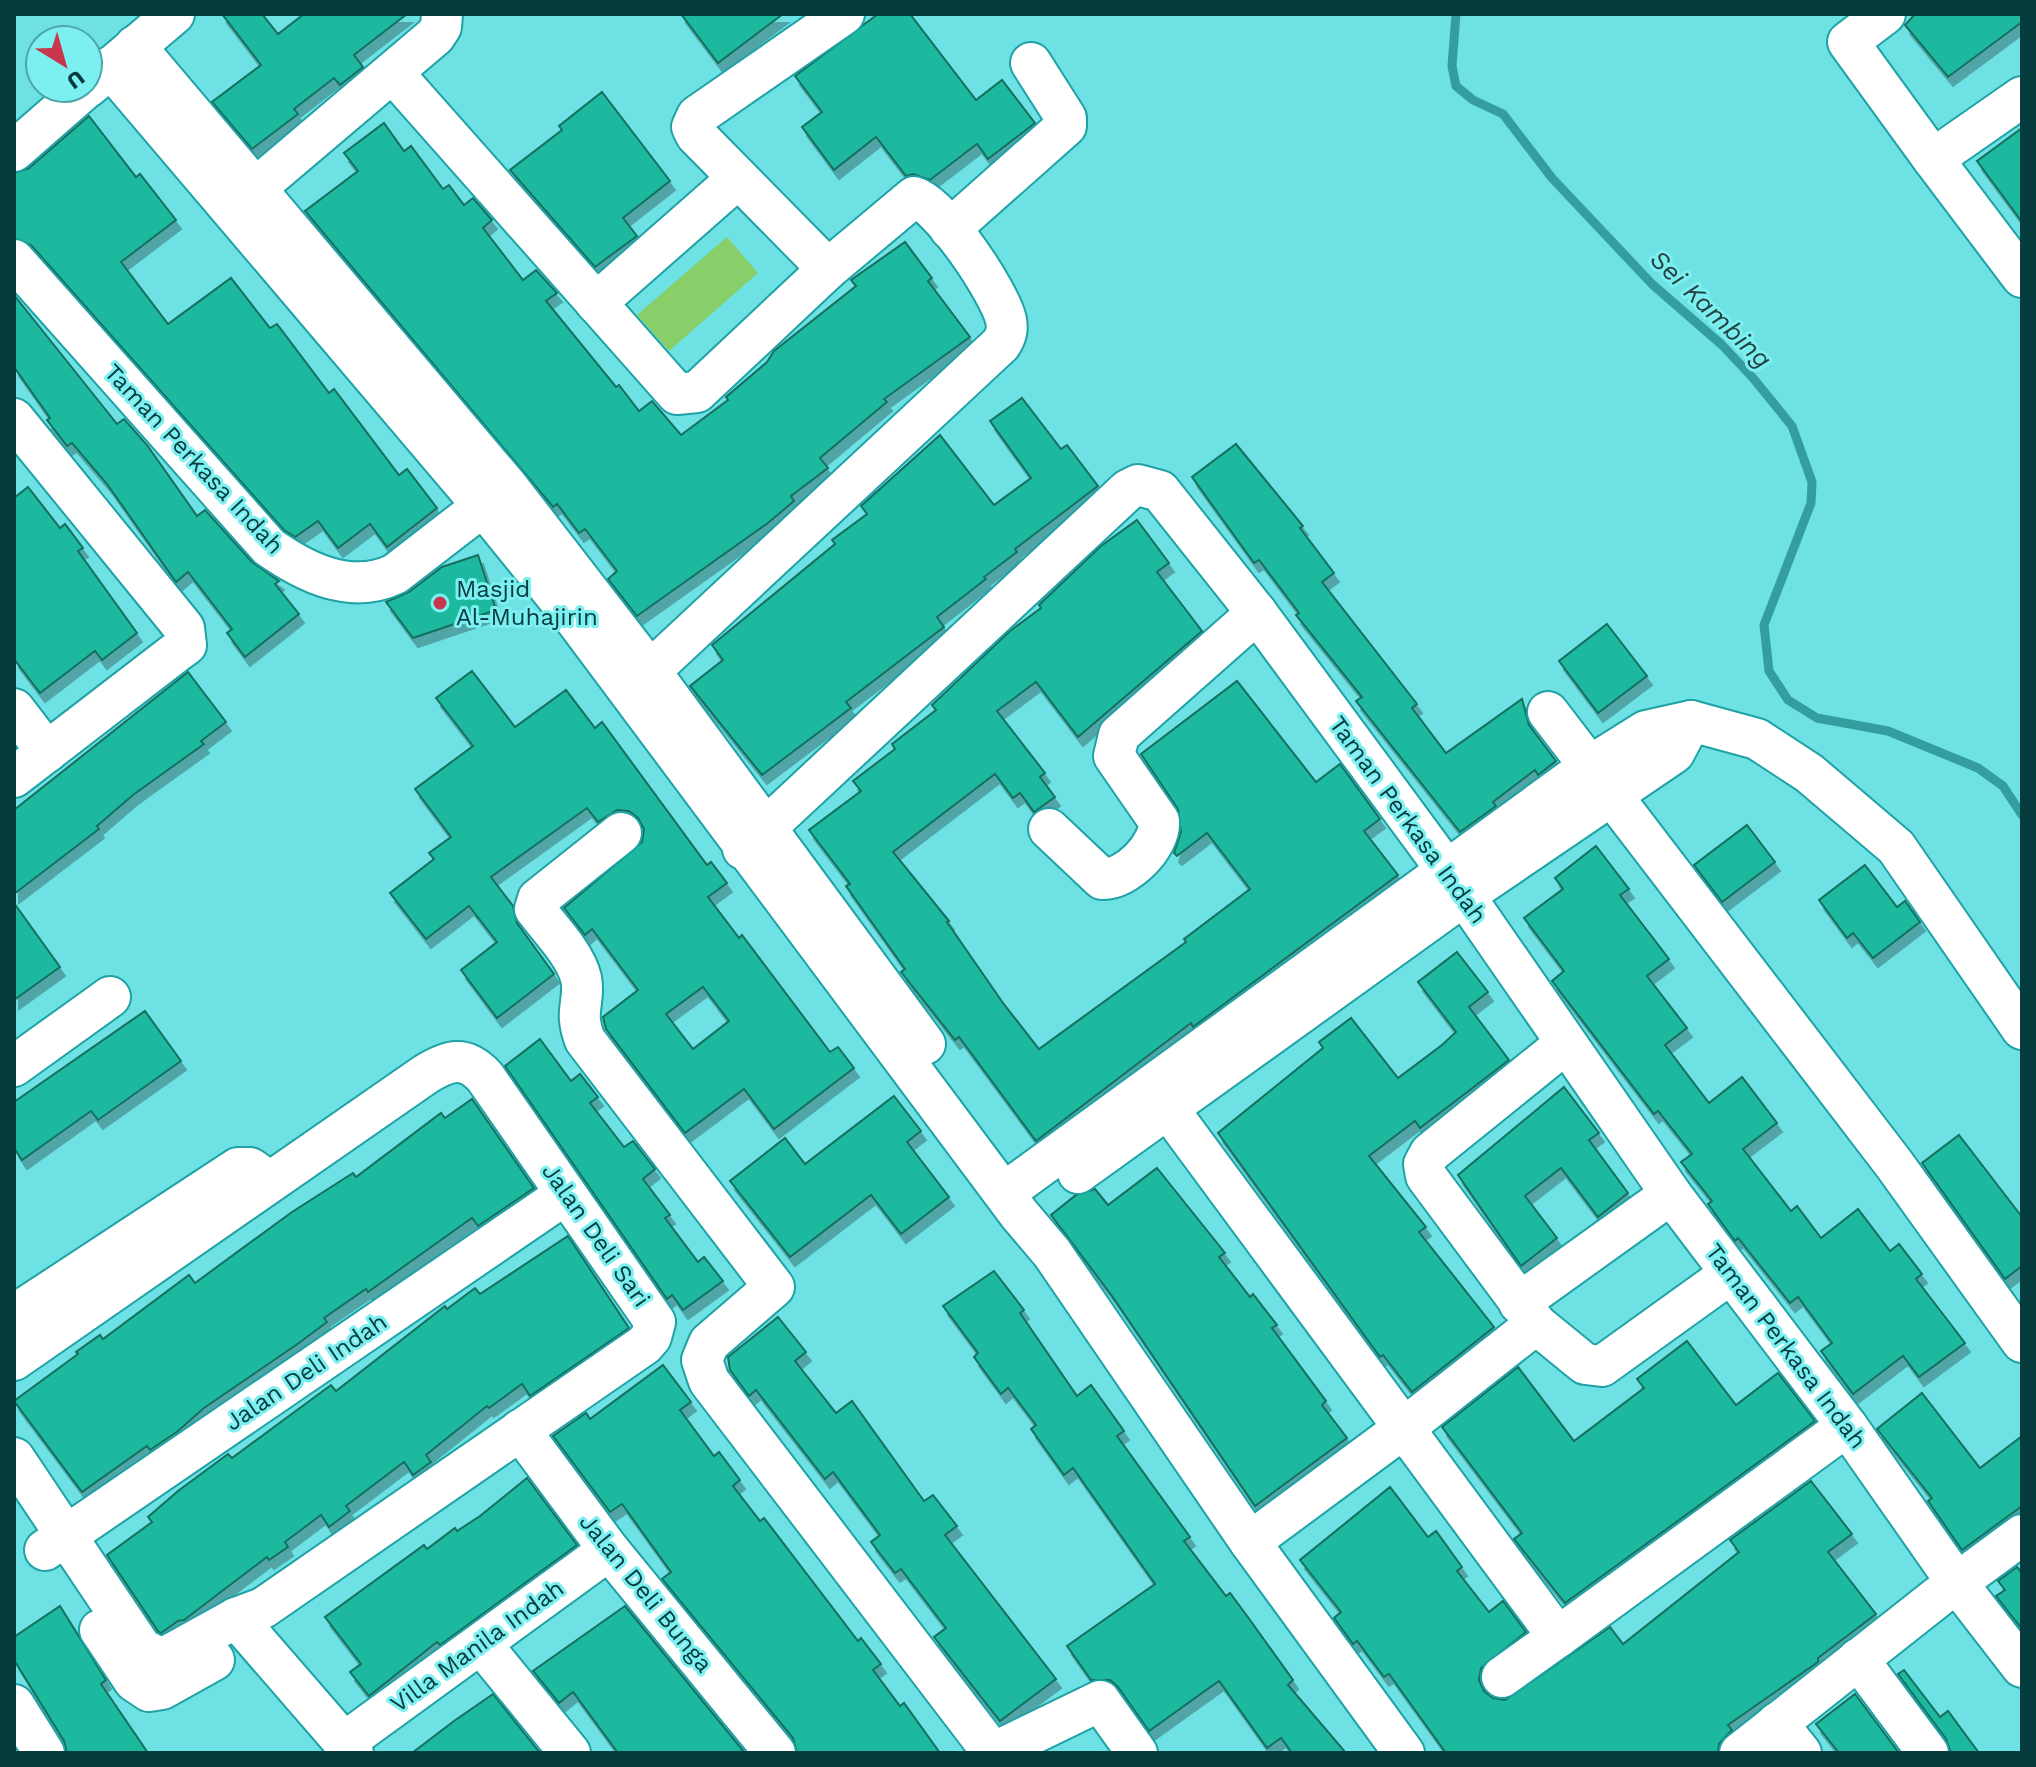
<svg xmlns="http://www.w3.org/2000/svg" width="2036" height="1767" font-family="'Work Sans',sans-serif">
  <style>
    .green { fill: #88ce69 }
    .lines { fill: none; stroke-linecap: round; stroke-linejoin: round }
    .stream { stroke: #339da0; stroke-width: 9 }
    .building { fill: #1eb99e; stroke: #146e5e; stroke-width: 2; fill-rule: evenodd; filter: url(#shadow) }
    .minor-casing { stroke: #1ea2a5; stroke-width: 44 }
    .minor { stroke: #fff; stroke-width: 40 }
    .poi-dot { fill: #c7364c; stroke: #7ceff1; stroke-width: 3 }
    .labels { text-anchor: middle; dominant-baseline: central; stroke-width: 6; stroke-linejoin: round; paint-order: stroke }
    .street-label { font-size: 24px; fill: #063c3e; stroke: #7ceff1 }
    .poi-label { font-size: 24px; fill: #063c3e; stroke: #7ceff1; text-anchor: start }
    .water-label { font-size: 26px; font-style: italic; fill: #244444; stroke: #7ceff1 }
  </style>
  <defs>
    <filter id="shadow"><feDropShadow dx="5" dy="9" stdDeviation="0" flood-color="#0004"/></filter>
  </defs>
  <rect width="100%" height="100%" fill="#6ee1e4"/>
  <!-- green -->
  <path class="green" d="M727,237L758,273L669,351L637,315Z"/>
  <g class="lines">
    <!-- stream -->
    <path class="stream" d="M1456,14L1452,66L1456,86L1473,100L1503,114L1552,178L1652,284L1722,345L1753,378L1792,426L1812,482L1811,503L1764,625L1769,671L1788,700L1817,718L1888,731L1978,768L2003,786L2022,815"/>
  </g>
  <!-- building -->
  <g class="building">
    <path d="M222,14H262L278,34L304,14H407L354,55L363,67L340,85L334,78L294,109L298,114L252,149L212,102L261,65Z"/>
    <path d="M681,14H783L718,63Z"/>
    <path d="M878,14H910L976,100L1002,80L1035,123L988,159L977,144L930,180L913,174L906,176L876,137L834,170L802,127L822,112L795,76Z"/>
    <path d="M1915,14H2022V22L1948,77L1905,25Z"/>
    <path d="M602,92L670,181L623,218L637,236L595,267L510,170L562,130L559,126Z"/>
    <path d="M89,116L136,177L140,174L176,220L121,262L168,324L231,278L270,328L277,324L329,393L334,389L399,475L407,469L437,508L387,547L370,524L338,548L318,521L295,537L284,530L31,245L14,238V173L29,168Z"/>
    <path d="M384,123L404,151L411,146L443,189L449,185L464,205L473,198L492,220L483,228L523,280L536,270L557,293L546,301L616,387L619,385L639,411L652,401L681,435L728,400L726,397L767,362L774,351L856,286L851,280L905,242L932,278L928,281L970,337L884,399L887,402L820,458L828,468L791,496L794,501L768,523L637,616L608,579L617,571L585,529L579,533L557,504L553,507L305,211L358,171L344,153Z"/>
    <path d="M2022,128V222L1977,161Z"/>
    <path d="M14,295L117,424L124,419L147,445L197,516L205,510L252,562L279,581L275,584L299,614L245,657L227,633L232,629L188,572L176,582L107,484L72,443L67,446L47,420L50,418L14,367Z"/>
    <path d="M1022,398L1061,449L1067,445L1098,486L1015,549L1017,552L984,577L986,579L937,617L944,627L846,702L851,708L762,775L690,686L723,660L712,645L835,544L832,540L867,514L861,506L940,435L994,505L1031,478L990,421Z"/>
    <path d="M1236,444L1303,526L1300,528L1334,573L1322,582L1417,704L1412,708L1446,753L1522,699L1529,725L1556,761L1538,775L1535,770L1493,802L1496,806L1460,832L1356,701L1362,697L1296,615L1299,613L1259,560L1254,563L1192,477Z"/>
    <path d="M28,487L60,528L65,524L83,548L78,551L137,633L102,660L95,651L40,693L14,659V498Z"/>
    <path d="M1137,520L1169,563L1157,572L1202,631L1078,737L1036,682L997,711L1045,773L1040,777L1055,797L1034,812L1020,793L1013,798L995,774L893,852L949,921L947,922L1003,1003L1039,1049L1186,942L1184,939L1250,889L1207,833L1177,856L1174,853L1181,832L1178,809L1141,754L1237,681L1316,782L1340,764L1380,819L1364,831L1398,875L1193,1027L1191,1023L1036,1141L959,1037L955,1040L901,972L905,969L846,886L850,884L809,830L861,791L853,781L895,749L892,744L936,710L932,705L1010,631L1041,608L1039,605L1101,546Z"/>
    <path d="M478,555L496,610L413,638L386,602L409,592L442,567Z"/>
    <path d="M1607,624L1647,676L1598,713L1559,661Z"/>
    <path d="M472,671L515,727L566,690L595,728L602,722L707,865L711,862L727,883L708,897L739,938L742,935L830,1052L838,1047L854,1068L774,1129L744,1089L685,1133L606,1029L603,1017L638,990L592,929L585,935L564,908L642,842L644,829L638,818L629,811L617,810L598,822L587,808L491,877L513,906L517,923L554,974L497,1018L461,970L497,942L469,906L426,939L390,893L434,859L429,853L451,837L415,789L473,746L436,698ZM703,987L729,1021L693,1049L666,1014Z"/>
    <path d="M188,672L226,722L201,741L204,744L133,795L97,826L99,829L14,894V810Z"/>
    <path d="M1747,825L1775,862L1722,902L1694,865Z"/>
    <path d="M1596,846L1629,889L1620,895L1669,959L1647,976L1687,1028L1665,1045L1709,1103L1742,1077L1777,1123L1743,1149L1791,1211L1797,1206L1821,1238L1858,1209L1890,1251L1899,1244L1922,1274L1916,1279L1965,1343L1919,1377L1903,1356L1853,1394L1821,1351L1832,1343L1798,1297L1790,1303L1738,1238L1735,1241L1708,1204L1712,1201L1681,1162L1692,1154L1658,1111L1654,1114L1552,981L1564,971L1524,918L1563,889L1555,878Z"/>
    <path d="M1865,865L1897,907L1905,901L1920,922L1873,958L1853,933L1847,938L1819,900Z"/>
    <path d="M14,903L60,967L14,1000Z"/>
    <path d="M1457,952L1488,992L1469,1007L1509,1060L1420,1128L1415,1121L1369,1156L1426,1227L1419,1232L1494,1327L1412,1392L1383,1355L1380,1357L1218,1133L1323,1048L1319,1042L1351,1018L1398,1078L1442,1045L1456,1032L1418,982Z"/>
    <path d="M145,1011L181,1061L98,1120L91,1111L22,1160L14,1148V1102Z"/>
    <path d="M540,1039L571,1081L580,1074L598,1097L590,1103L624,1147L633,1141L655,1169L643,1179L670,1215L665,1218L698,1262L704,1257L723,1281L683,1310L672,1295L667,1299L505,1066Z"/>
    <path d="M1564,1087L1599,1133L1589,1140L1628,1193L1598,1217L1561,1168L1525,1196L1557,1238L1521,1266L1458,1175Z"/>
    <path d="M894,1096L921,1131L907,1142L949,1197L901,1234L871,1195L790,1257L730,1181L785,1138L805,1164Z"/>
    <path d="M472,1099L534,1188L478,1226L472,1218L368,1292L366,1289L324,1318L327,1322L299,1343L204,1408L178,1431L150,1450L147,1446L82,1492L14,1401L78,1354L76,1352L100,1335L103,1339L189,1275L195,1283L292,1212L353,1173L356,1177L441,1113L445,1118Z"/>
    <path d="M1959,1135L2022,1217V1266L2005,1279L1922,1163Z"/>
    <path d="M1157,1168L1225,1253L1219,1257L1250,1297L1253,1294L1277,1325L1272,1328L1326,1401L1322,1405L1347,1438L1255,1506L1112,1296L1051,1215L1076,1195L1095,1189L1108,1205Z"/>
    <path d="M568,1236L629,1328L530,1396L522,1384L489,1408L487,1406L426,1455L431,1462L413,1475L404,1462L346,1506L350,1511L329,1527L321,1515L285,1542L288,1547L269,1560L267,1557L184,1620L178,1621L161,1633L158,1631L107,1555L152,1522L148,1517L178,1491L228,1454L232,1458L331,1385L336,1391L445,1306L447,1309L475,1288L480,1294Z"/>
    <path d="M994,1271L1024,1310L1020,1313L1077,1396L1091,1385L1124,1431L1117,1436L1190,1537L1184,1541L1226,1596L1230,1593L1250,1620L1293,1680L1288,1685L1346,1753H1292L1281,1738L1267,1748L1219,1681L1149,1731L1118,1687L1110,1680H1091L1067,1646L1155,1584L1073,1468L1064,1475L1031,1429L1036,1425L1008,1388L1001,1394L974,1357L978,1353L943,1306Z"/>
    <path d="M778,1317L806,1352L795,1361L836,1413L852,1401L924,1501L933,1495L957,1526L945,1535L1056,1679L1000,1721L934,1637L946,1628L901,1569L895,1573L871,1542L880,1535L833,1472L825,1479L756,1390L749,1396L730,1370L728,1357Z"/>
    <path d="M1687,1341L1736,1405L1778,1373L1815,1421L1565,1603L1514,1539L1522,1533L1442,1427L1518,1367L1574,1441L1644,1388L1637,1379Z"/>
    <path d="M663,1365L691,1402L680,1410L714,1456L719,1452L740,1480L733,1486L760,1521L764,1518L858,1641L861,1638L881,1664L873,1670L900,1706L904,1703L940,1753H797L793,1738L662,1579L671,1572L622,1504L610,1512L553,1436L586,1413L590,1419Z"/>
    <path d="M1922,1393L1980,1468L2022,1436V1506L1962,1550L1928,1501L1932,1498L1877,1429Z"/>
    <path d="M527,1478L577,1545L440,1645L437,1642L369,1696L350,1672L361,1664L325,1617L424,1545L427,1549L455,1528L457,1531L480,1516Z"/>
    <path d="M1811,1481L1852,1534L1828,1552L1876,1614L1818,1658V1662L1728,1725L1732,1730L1719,1744L1718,1753H1446L1389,1674L1384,1677L1357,1641L1353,1644L1334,1618L1341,1612L1300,1560L1390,1487L1428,1537L1436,1531L1462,1567L1457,1571L1489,1612L1503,1601L1526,1632L1481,1668L1479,1680L1484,1691L1493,1698L1505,1700L1610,1627L1623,1644L1739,1552L1730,1540Z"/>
    <path d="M2017,1567L2022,1573V1629L1996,1596L2005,1590L1998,1581Z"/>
    <path d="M60,1606L106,1680L101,1684L148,1753H67L64,1741L14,1660V1637Z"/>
    <path d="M625,1606L745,1753H618L573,1692L559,1703L533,1671Z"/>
    <path d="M1904,1670L1940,1717L1948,1711L1979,1753H1951L1946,1739L1898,1674Z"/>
    <path d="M493,1694L540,1753H412L454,1721Z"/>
    <path d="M1855,1694L1899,1753H1839L1816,1724Z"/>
  </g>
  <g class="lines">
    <!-- minor casing -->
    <g class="minor-casing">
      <g id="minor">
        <path d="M1885,14L1848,42L1933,159"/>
        <path d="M135,46L508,487L651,672L925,1044"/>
        <path d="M110,67L483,506L578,623L1019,1214L1052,1253L1250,1542L1404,1753"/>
        <path d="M393,73L677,394L697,392L828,269L914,197C941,204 1000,293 1006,320C1008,330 1006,336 1001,344L633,687"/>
        <path d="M88,87L174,14"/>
        <path d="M2022,97L1933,159L2022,277"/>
        <path d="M14,151L86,88"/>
        <path d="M237,204L435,36L441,27L442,14"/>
        <path d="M950,229L1066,126V118L1031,63"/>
        <path d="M14,260L269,547C306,573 351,595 395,574L505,489"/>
        <path d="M828,269L696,135L692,127L697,116L844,14"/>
        <path d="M596,303L737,179"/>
        <path d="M14,419L184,628L186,645L179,650L14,777"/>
        <path d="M14,709L47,752"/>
        <path d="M1548,712L1894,1164L2022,1342"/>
        <path d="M1049,829L1102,879C1127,880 1161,845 1159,821L1114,756L1119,735L1257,613"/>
        <path d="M621,833L538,899L535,909C550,929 575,954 581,978C586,1002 573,1009 585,1040L774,1287L709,1343L702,1360L709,1381L993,1753"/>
        <path d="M743,849L1128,490L1138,485L1160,491L1257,613L1448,872L1671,1194L1847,1426L1957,1583L2022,1667"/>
        <path d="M14,1066L110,997"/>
        <path d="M1152,1087L1558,1637L1847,1426"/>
        <path d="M1078,1173L1465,895L1674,753L1691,721"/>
        <path d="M1004,1193L1590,766L1646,731L1691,721L1757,739L1809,773L1896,847L2022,1029"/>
        <path d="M1519,1303L1671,1194"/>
        <path d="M14,1315L238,1168H250L270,1182"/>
        <path d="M1536,1324L1585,1364L1602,1366L1730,1274"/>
        <path d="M14,1360L426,1074C449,1060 465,1055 485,1077L655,1322L651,1337L644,1345L263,1608L236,1618L162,1659L142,1649L14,1458"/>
        <path d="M520,1430L609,1550L775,1753"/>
        <path d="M1250,1542L1404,1428L1536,1324L1426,1176L1424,1164L1430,1153L1565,1044"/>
        <path d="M45,1550L566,1194"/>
        <path d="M236,1618L353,1753"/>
        <path d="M100,1630L134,1681L149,1691L162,1689L214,1660"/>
        <path d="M482,1645L570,1753"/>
        <path d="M1858,1659L1928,1753"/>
        <path d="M1502,1677L1558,1637"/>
        <path d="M14,1705L44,1753"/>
        <path d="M1777,1723L1801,1753"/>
        <path d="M345,1742L609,1550"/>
        <path d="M993,1753L1100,1701L1137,1753"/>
        <path d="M1740,1753L1939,1596L2022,1535"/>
      </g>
    </g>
    <!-- minor -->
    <use href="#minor" class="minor"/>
  </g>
  <!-- markers -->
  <circle class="poi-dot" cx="440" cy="603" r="8"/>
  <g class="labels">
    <!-- street labels -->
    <g class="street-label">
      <text transform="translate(194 459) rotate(47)">Taman Perkasa Indah</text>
      <text transform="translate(1408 820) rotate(54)">Taman Perkasa Indah</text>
      <text transform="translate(596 1235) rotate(55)">Jalan Deli Sari</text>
      <text transform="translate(1786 1346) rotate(53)">Taman Perkasa Indah</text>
      <text transform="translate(306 1372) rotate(-34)">Jalan Deli Indah</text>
      <text transform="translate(646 1593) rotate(51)">Jalan Deli Bunga</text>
      <text transform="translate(477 1646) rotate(-36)">Villa Manila Indah</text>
    </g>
    <!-- poi labels -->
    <g class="poi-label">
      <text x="456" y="589">Masjid<tspan x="456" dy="28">Al-Muhajirin</tspan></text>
    </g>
    <!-- water labels -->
    <g class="water-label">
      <text transform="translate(1711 309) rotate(44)">Sei Kambing</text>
    </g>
  </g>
  <!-- border -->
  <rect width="2036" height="1767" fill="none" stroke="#063c3e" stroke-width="32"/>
  <!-- north arrow -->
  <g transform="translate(64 64) rotate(143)"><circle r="38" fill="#7ceff1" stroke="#4da7a9" stroke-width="2"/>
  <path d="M0-6L14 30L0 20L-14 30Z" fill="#c7364c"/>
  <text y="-12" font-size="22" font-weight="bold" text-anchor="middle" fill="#063c3e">U</text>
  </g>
</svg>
